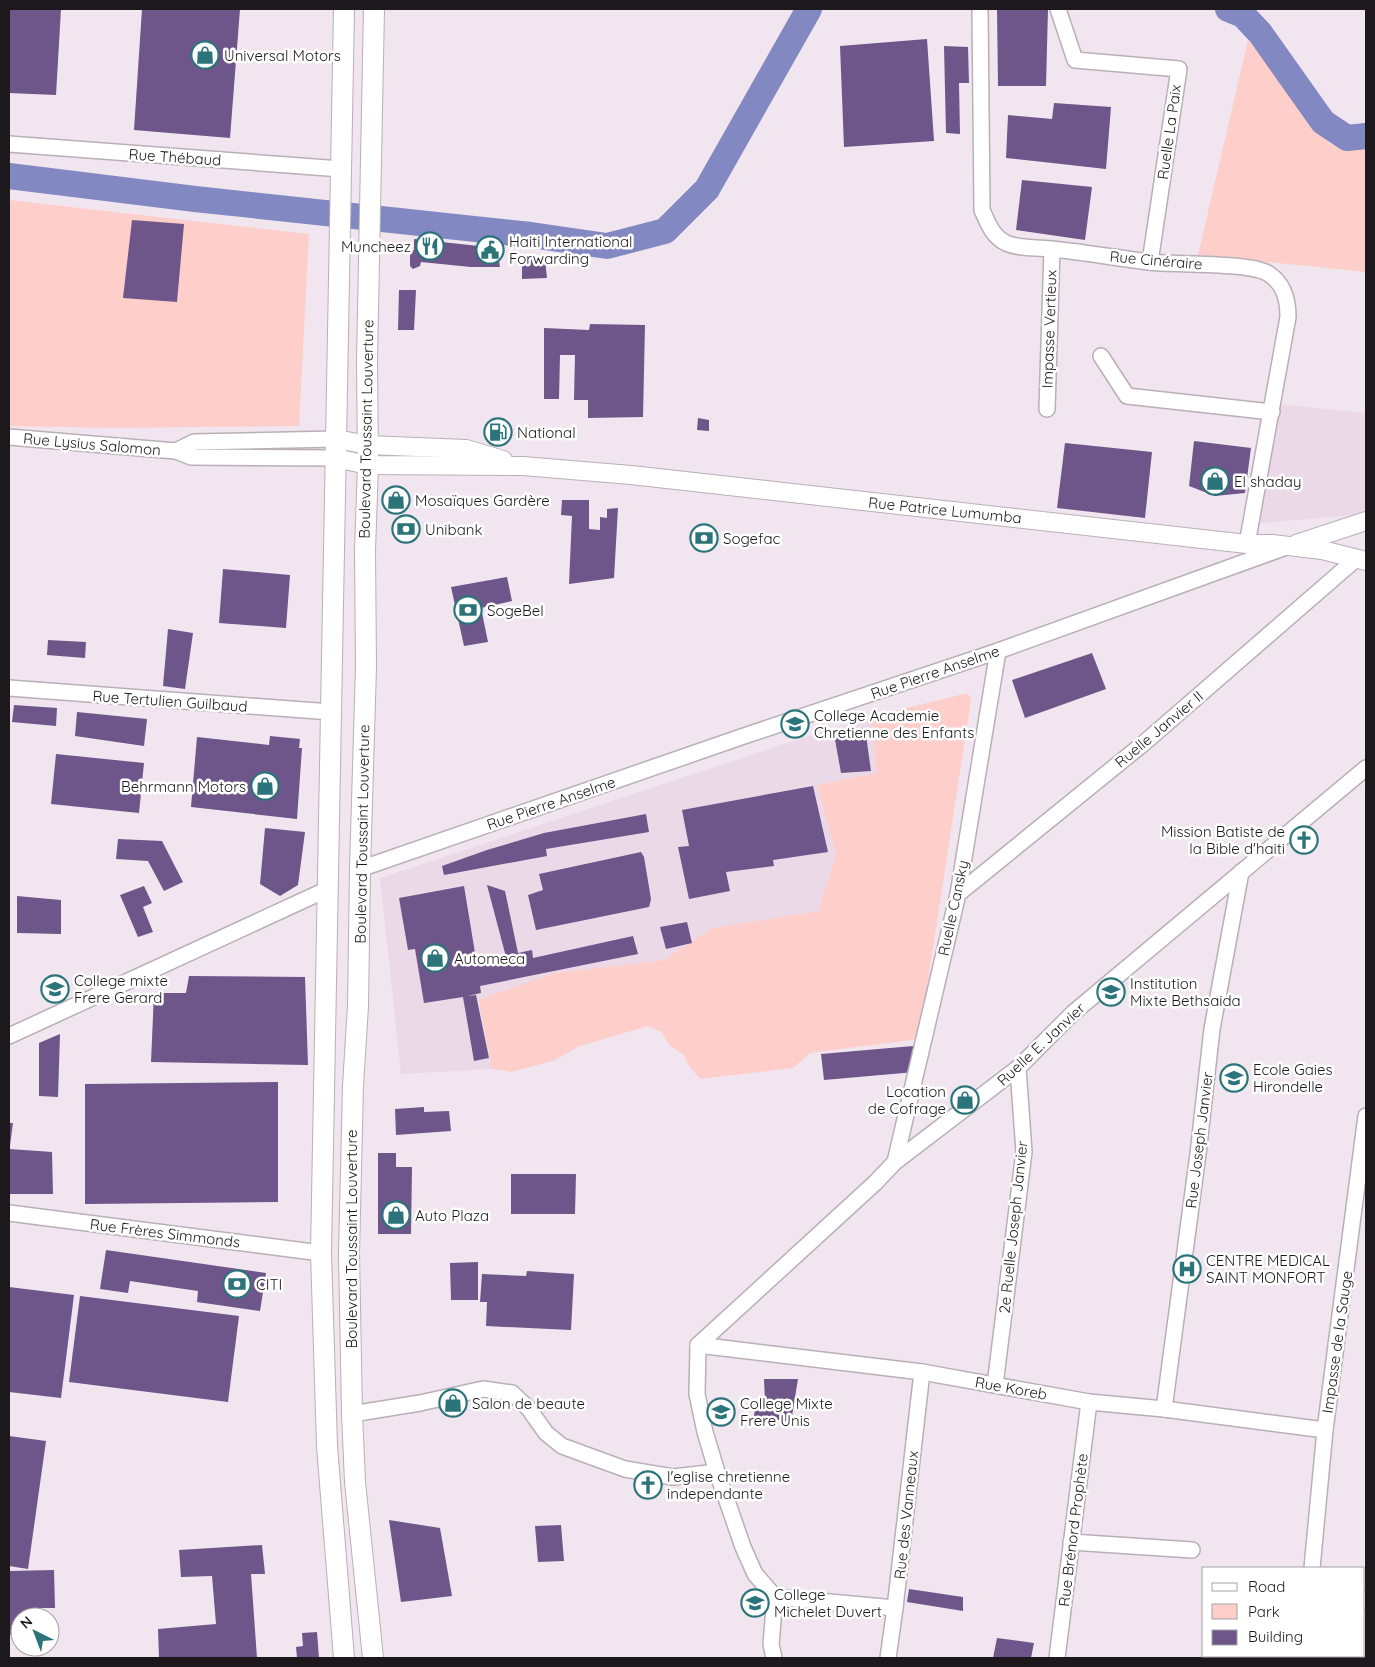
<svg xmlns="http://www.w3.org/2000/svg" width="1375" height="1667" font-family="Quicksand,sans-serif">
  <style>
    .built { fill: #ebd9e8 }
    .green { fill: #fececb }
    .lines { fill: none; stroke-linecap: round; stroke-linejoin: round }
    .river { stroke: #8288c2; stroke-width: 26 }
    .building { fill: #6e558a }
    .minor-casing { stroke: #b9afb8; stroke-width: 18 }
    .tertiary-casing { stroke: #b9afb8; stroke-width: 20 }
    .secondary-casing { stroke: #b9afb8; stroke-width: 22 }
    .minor { stroke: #fff; stroke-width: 15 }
    .tertiary { stroke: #fff; stroke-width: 18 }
    .secondary { stroke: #fff; stroke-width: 20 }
    .labels { text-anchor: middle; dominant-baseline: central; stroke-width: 5; stroke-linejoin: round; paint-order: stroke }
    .poi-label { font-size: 15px; fill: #1c181b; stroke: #fff; text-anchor: start }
    .street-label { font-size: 15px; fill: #1c181b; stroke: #fff }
  </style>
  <rect width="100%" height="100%" fill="#f1e6ef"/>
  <!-- built -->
  <g class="built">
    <path d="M1276,404L1366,413V514L1260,523Z"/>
    <path d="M871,717L877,773L817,785L836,855L818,911L713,928L664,960L555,973L479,1002L492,1069L401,1074L380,878L784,744Z"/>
  </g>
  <!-- green -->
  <g class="green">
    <path d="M1248,40L1330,144L1366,145V272L1198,255Z"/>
    <path d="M9,200L309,234L299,426L113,428L9,426Z"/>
    <path d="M967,693L971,699L968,720L919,1039L810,1053L793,1068L700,1079L689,1066L683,1054L669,1045L662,1032L648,1026L580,1046L553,1061L511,1072L492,1069L479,1001L483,998L555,973L664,960L712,928L818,911L836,855L817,785L877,773L871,717Z"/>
  </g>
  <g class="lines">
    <!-- river -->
    <g class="river">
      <path d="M1228,9L1243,15L1260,33L1323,122L1347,138L1366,136"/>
      <path d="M9,176L195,199L531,235L607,246L665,231L707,189L809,9"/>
    </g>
  </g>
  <!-- building -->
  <g class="building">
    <path d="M9,9H61L56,95L9,93Z"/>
    <path d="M142,9H240L230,138L134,130Z"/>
    <path d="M997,9H1048L1046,86H998Z"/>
    <path d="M927,39L934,141L844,147L840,46Z"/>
    <path d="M944,46L968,47L969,83H959L960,134L946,133Z"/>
    <path d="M1054,103L1111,107L1106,169L1006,158L1008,115L1052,119Z"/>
    <path d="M1022,180L1092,187L1085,240L1016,230Z"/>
    <path d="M132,220L184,224L177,302L123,298Z"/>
    <path d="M414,239L497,248L500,267H471L421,262L420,266L413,269L410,266V252L414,250Z"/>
    <path d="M522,258L545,259L547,278L522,279Z"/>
    <path d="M399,290H416L414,330H398Z"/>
    <path d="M590,324L645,325L643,417L588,418V400H574L575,355H560L559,399H544V328L589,330Z"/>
    <path d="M698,418L709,420V431L697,430Z"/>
    <path d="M1194,441L1251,448L1245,493L1215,496L1189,486Z"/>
    <path d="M1065,443L1152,452L1145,518L1057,508Z"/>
    <path d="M562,500H589V529L600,530V517L607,518V509L618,508L614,578L569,584L572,516L561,515Z"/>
    <path d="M223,569L290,575L286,628L219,623Z"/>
    <path d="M507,577L512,601L481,608L488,642L464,646L451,587Z"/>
    <path d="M168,629L193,633L185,689L163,686Z"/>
    <path d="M48,640L86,642L85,658L47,655Z"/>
    <path d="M1092,653L1106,689L1025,718L1012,680Z"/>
    <path d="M14,705L57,708L56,726L12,722Z"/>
    <path d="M77,712L147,719L144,746L75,736Z"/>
    <path d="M865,728L871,771L841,773L834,734L846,729Z"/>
    <path d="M270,736L300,739L299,748H302L297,819L191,807L197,737L269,745Z"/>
    <path d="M56,754L144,763L139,813L51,804Z"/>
    <path d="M813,786L828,852L773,860L774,866L726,872L730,891L689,899L678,847L689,846L682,810Z"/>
    <path d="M646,814L649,832L546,849L547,856L444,875L442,866L487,850L544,833Z"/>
    <path d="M265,828L305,832L298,885L280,896L260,884Z"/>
    <path d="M118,839L162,841L183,882L164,891L148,861L116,859Z"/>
    <path d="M641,852L644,857L651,899L649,907L536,930L528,895L543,890L539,874Z"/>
    <path d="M487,885L505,891L518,953L532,950L533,958L633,936L638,954L480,986L481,993L467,996L476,995L489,1058L474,1061L463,997L424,1003L415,949L408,950L399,898L464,886L477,965L506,957Z"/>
    <path d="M144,886L152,903L143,907L153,932L138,937L120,895Z"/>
    <path d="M17,896L61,900V934L17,933Z"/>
    <path d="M687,922L692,943L666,949L660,927Z"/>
    <path d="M189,976L305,977L308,1065L151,1062L154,993H186Z"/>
    <path d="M60,1034L58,1097L39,1096V1043Z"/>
    <path d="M913,1046L915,1072L824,1080L821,1054Z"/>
    <path d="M278,1082V1202L85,1204V1084Z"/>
    <path d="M424,1107V1112L449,1111L451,1131L396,1135L395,1109Z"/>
    <path d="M9,1123H13L10,1146H9Z"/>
    <path d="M9,1149L52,1152L53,1194H9Z"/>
    <path d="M378,1153H396V1167H412L411,1234H378Z"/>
    <path d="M511,1174H576L575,1214H511Z"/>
    <path d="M106,1250L266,1273L260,1311L197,1302L198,1291L130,1281L128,1293L100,1289Z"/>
    <path d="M478,1262V1300H451L450,1263Z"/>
    <path d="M527,1271L574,1274L571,1330L486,1326L487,1302H480L482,1274L526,1276Z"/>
    <path d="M9,1287L74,1295L61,1398L9,1392Z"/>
    <path d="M80,1296L239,1316L228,1402L69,1382Z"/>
    <path d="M764,1379H798L791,1422L754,1416L756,1401L765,1402Z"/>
    <path d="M9,1436L46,1441L28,1569L9,1566Z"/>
    <path d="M389,1520L440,1528L452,1596L401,1602Z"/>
    <path d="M561,1525L564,1561L538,1562L535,1526Z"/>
    <path d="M262,1545L265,1574H251L257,1658H159L158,1629L216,1624L212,1576L181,1577L179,1550Z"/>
    <path d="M54,1570L55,1608H30V1617H20V1634L9,1635V1571Z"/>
    <path d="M909,1589L963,1597V1611L907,1602Z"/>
    <path d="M317,1632L319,1658H297L296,1647L303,1646L302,1633Z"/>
    <path d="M997,1638L1034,1643L1031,1658H993Z"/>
  </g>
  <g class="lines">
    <!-- minor casing -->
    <g class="minor-casing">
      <g id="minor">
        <path d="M980,9L982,210C988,223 992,236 1006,243C1019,249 1036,247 1051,249C1084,252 1116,258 1149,262C1174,265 1251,262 1269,274C1284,284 1288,299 1288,317L1247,544"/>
        <path d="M1058,9L1075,60L1179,69L1150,262"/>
        <path d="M9,144L341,169"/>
        <path d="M1101,356L1127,396L1272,412"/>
        <path d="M1047,409L1052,249"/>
        <path d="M9,437L176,451L191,457L335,458"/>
        <path d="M176,451L194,442L336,439"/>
        <path d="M9,688L331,712"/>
        <path d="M360,869L744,736L998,651L1289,546"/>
        <path d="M958,894L1144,743L1356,559"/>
        <path d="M9,1036L328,889"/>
        <path d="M895,1162L958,894L998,651"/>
        <path d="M9,1213L321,1253"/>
        <path d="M698,1345L875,1183L895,1162L1018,1068L1073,1013L1366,768"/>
        <path d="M698,1345L922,1372L1089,1402L1164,1409L1325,1430"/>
        <path d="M698,1345L697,1394L705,1432L717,1472L743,1547L755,1574L775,1597L895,1608"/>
        <path d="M995,1385L1024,1152L1018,1068"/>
        <path d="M1164,1409L1198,1154L1212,1029L1241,872"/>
        <path d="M352,1414L420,1403L483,1389L512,1393L529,1409L546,1433L562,1446L625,1469L673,1477L717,1472"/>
        <path d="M1071,1542L1192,1550"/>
        <path d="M1312,1568L1325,1430L1366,1116"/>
        <path d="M1364,1600H1366"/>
        <path d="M774,1658L771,1644L775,1597"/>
        <path d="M888,1658L895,1608L922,1372"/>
        <path d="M1057,1658L1089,1402"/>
      </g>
    </g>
    <!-- tertiary casing -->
    <g class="tertiary-casing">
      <g id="tertiary">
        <path d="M336,439L368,445L466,449L503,460"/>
        <path d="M335,458L368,465L523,466L631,475L1247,544H1272L1322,550L1366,561"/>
        <path d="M1296,544L1366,521"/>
      </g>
    </g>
    <!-- secondary casing -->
    <g class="secondary-casing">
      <g id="secondary">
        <path d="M344,1658L327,1446L321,1253L344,9"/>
        <path d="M373,1658L355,1482L352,1414L349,1253L353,1086L358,1006L360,869L366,667L365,550L368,465L367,361L374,9"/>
      </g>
    </g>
    <!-- minor -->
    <use href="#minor" class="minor"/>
    <!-- tertiary -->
    <use href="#tertiary" class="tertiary"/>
    <!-- secondary -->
    <use href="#secondary" class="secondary"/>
  </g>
  <!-- icons -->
  <defs>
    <g id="shop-ring" transform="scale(1.4375)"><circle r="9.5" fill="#fff" stroke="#2a747a" stroke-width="1.5"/><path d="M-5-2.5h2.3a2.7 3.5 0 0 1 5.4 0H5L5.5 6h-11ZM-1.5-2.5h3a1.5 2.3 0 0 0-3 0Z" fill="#2a747a"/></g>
    <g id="restaurant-ring" transform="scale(1.4375)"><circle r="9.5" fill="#fff" stroke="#2a747a" stroke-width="1.5"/><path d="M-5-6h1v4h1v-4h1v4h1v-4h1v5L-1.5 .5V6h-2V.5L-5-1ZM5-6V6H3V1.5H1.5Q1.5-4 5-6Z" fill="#2a747a"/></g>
    <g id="civic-ring" transform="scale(1.4375)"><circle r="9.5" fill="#fff" stroke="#2a747a" stroke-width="1.5"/><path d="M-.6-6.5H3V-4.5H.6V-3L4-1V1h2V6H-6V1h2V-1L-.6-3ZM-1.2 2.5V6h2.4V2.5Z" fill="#2a747a"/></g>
    <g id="fuel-ring" transform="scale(1.4375)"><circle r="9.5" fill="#fff" stroke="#2a747a" stroke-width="1.5"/><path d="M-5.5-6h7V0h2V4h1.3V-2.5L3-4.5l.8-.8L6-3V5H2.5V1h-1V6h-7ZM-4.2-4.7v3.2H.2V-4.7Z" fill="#2a747a"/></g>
    <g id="bank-ring" transform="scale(1.4375)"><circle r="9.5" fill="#fff" stroke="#2a747a" stroke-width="1.5"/><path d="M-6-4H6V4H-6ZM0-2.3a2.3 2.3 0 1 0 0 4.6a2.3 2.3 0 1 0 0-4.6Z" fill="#2a747a"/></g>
    <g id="school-ring" transform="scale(1.4375)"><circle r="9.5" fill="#fff" stroke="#2a747a" stroke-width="1.5"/><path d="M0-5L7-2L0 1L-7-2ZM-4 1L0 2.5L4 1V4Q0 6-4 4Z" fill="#2a747a"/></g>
    <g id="church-ring" transform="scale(1.4375)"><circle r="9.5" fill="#fff" stroke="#2a747a" stroke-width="1.5"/><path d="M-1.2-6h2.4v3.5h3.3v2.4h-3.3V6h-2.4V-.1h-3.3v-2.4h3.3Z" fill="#2a747a"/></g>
    <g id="hospital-ring" transform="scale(1.4375)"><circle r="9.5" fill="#fff" stroke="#2a747a" stroke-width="1.5"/><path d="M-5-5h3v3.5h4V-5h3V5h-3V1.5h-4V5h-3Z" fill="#2a747a"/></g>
  </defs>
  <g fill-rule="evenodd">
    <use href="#shop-ring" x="205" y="55"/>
    <use href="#restaurant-ring" x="430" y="246"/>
    <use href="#civic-ring" x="490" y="250"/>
    <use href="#fuel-ring" x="498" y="432"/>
    <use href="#shop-ring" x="1215" y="481"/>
    <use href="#shop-ring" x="396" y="500"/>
    <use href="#bank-ring" x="406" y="529"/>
    <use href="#bank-ring" x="704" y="538"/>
    <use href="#bank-ring" x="468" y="610"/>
    <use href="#school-ring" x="795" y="724"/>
    <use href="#shop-ring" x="265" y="786"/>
    <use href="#church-ring" x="1304" y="840"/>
    <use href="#shop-ring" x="435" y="958"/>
    <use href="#school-ring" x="55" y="989"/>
    <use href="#school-ring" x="1111" y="992"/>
    <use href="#school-ring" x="1234" y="1078"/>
    <use href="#shop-ring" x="965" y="1100"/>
    <use href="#shop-ring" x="396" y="1215"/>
    <use href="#hospital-ring" x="1187" y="1269"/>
    <use href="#bank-ring" x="237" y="1284"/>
    <use href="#shop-ring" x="453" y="1403"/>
    <use href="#school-ring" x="721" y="1412"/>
    <use href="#church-ring" x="648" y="1485"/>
    <use href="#school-ring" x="755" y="1603"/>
  </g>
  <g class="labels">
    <!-- poi labels -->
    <g class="poi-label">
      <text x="224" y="55">Universal Motors</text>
      <text x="509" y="241">Haiti International<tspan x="509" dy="17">Forwarding</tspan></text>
      <text x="411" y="246" text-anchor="end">Muncheez</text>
      <text x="517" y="432">National</text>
      <text x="1234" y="481">El shaday</text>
      <text x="415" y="500">Mosaïques Gardère</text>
      <text x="425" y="529">Unibank</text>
      <text x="723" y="538">Sogefac</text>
      <text x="487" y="610">SogeBel</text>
      <text x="814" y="715">College Academie<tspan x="814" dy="17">Chretienne des Enfants</tspan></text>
      <text x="246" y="786" text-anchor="end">Behrmann Motors</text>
      <text x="1285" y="831" text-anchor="end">Mission Batiste de<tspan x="1285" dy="17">la Bible d'haiti</tspan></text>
      <text x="454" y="958">Automeca</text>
      <text x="74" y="980">College mixte<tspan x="74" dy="17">Frere Gerard</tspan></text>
      <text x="1130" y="983">Institution<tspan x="1130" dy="17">Mixte Bethsaida</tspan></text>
      <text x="1253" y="1069">Ecole Gaies<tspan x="1253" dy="17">Hirondelle</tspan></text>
      <text x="946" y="1091" text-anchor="end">Location<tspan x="946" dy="17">de Cofrage</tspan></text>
      <text x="415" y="1215">Auto Plaza</text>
      <text x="1206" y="1260">CENTRE MEDICAL<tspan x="1206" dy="17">SAINT MONFORT</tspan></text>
      <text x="256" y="1284">CITI</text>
      <text x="472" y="1403">Salon de beaute</text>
      <text x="740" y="1403">College Mixte<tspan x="740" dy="17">Frere Unis</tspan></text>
      <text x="667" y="1476">l'eglise chretienne<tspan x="667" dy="17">independante</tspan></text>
      <text x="774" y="1594">College<tspan x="774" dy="17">Michelet Duvert</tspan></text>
    </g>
    <!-- street labels -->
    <g class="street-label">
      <text transform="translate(1169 132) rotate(-82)">Ruelle La Paix</text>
      <text transform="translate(175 157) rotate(4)">Rue Thébaud</text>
      <text transform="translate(1156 260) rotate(5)">Rue Cinéraire</text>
      <text transform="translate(1049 329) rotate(-88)">Impasse Vertieux</text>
      <text transform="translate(366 429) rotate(-89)">Boulevard Toussaint Louverture</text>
      <text transform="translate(92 444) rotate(5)">Rue Lysius Salomon</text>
      <text transform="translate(945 510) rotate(6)">Rue Patrice Lumumba</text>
      <text transform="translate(935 672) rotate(-19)">Rue Pierre Anselme</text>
      <text transform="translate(170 701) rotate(4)">Rue Tertulien Guilbaud</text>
      <text transform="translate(1159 729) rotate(-40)">Ruelle Janvier II</text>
      <text transform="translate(551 803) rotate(-19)">Rue Pierre Anselme</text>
      <text transform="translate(362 834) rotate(-89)">Boulevard Toussaint Louverture</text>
      <text transform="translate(953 908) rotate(-78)">Ruelle Cansky</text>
      <text transform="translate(1041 1044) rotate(-43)">Ruelle E. Janvier</text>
      <text transform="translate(1199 1140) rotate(-83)">Rue Joseph Janvier</text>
      <text transform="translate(1013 1227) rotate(-84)">2e Ruelle Joseph Janvier</text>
      <text transform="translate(165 1233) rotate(7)">Rue Frères Simmonds</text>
      <text transform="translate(351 1239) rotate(-90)">Boulevard Toussaint Louverture</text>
      <text transform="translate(1337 1342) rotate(-82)">Impasse de la Sauge</text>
      <text transform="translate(1011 1388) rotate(10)">Rue Koreb</text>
      <text transform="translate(906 1515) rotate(-84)">Rue des Vanneaux</text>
      <text transform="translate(1073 1530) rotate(-83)">Rue Brénord Prophète</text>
    </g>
  </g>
  <!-- border -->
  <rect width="1375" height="1667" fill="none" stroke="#1c181b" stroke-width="20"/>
  <!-- legend -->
  <rect x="1202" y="1567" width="162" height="90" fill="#ffffff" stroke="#a4a3a4"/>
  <rect x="1212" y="1583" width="25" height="8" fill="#ffffff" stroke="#a4a3a4"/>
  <text x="1248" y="1592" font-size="15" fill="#1c181b">Road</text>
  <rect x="1212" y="1604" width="25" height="15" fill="#fececb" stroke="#a4a3a4"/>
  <text x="1248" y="1617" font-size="15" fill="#1c181b">Park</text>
  <rect x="1212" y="1630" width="25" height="15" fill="#6e558a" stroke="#a4a3a4"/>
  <text x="1248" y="1642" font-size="15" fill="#1c181b">Building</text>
  <!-- north arrow -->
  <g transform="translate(35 1632) rotate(318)"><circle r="24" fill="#ffffff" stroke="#a4a3a4"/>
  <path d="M0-4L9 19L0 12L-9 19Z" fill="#2a747a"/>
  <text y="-8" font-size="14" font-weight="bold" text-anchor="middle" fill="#1c181b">N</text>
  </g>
</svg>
